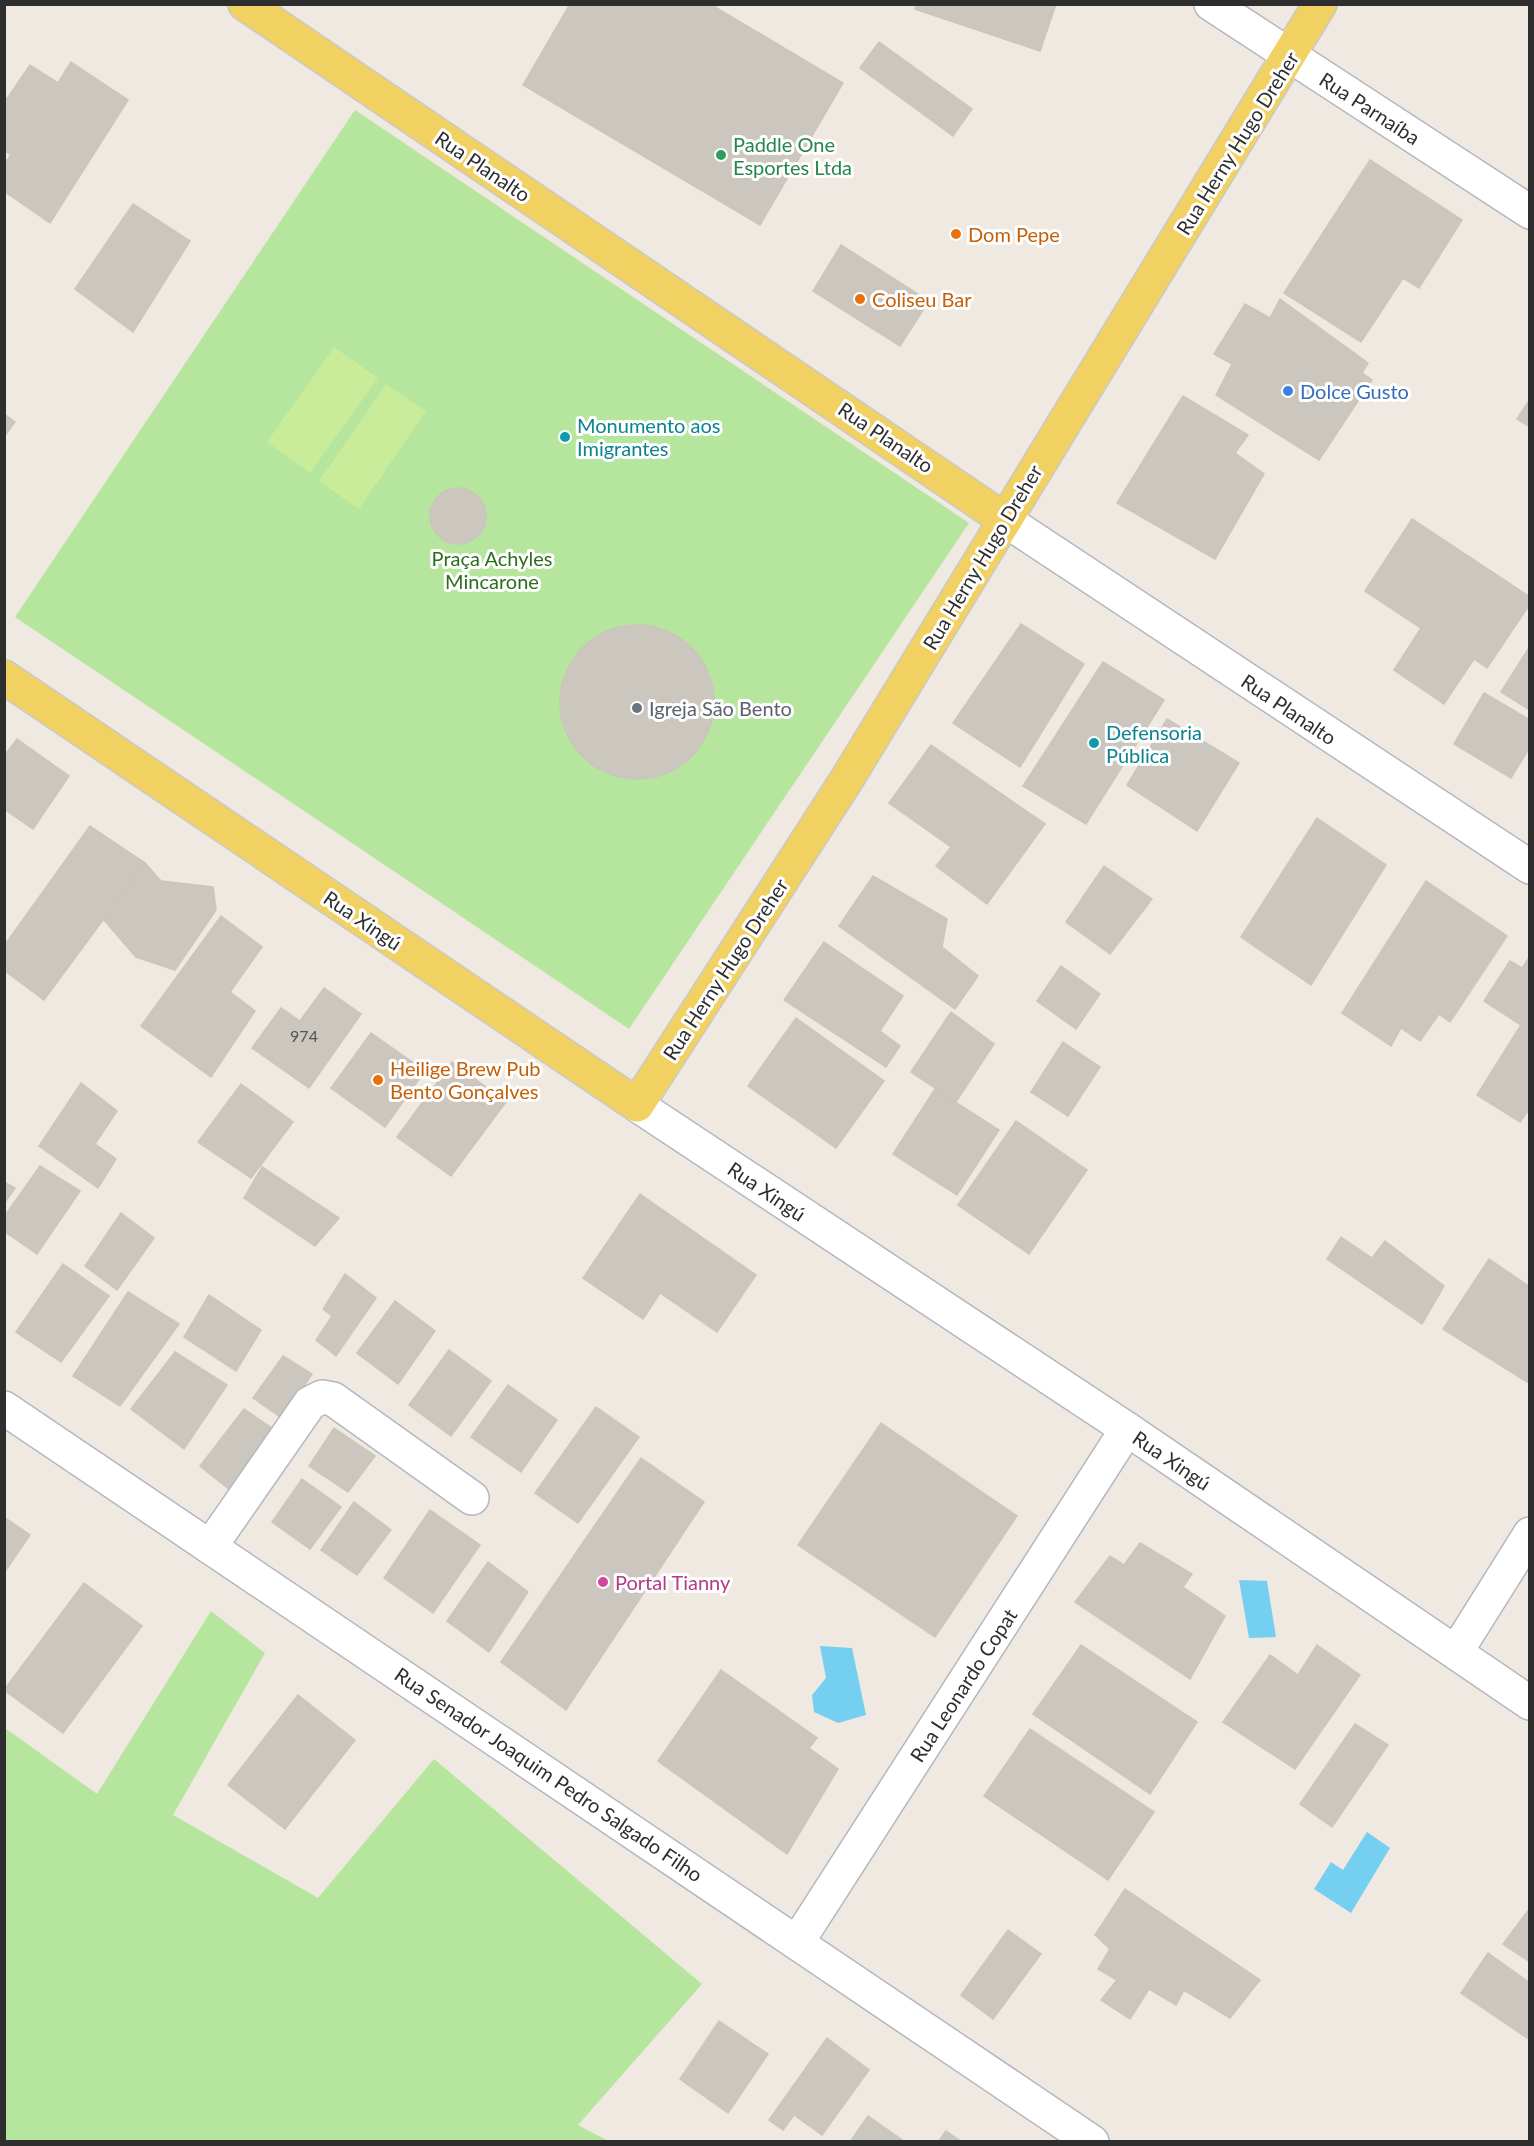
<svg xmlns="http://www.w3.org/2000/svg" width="1534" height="2146" font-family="Lato,sans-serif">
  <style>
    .green { fill: #b6e59e }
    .pitch { fill: #c9ec9a }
    .water { fill: #75cff0 }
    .building { fill: #cbc7bf; stroke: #cbc5ba; stroke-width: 1.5 }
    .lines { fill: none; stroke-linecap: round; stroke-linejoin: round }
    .minor-casing { stroke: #b4b7c1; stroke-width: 36 }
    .major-casing { stroke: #c9c9c9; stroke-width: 36 }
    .minor { stroke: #fff; stroke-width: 33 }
    .major { stroke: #f2d163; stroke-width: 33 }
    .leisure-dot { fill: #2e9e5b; stroke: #fff; stroke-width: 2 }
    .food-dot { fill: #e8710a; stroke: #fff; stroke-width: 2 }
    .shop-dot { fill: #3f7fe0; stroke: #fff; stroke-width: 2 }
    .culture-dot { fill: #0f9aa8; stroke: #fff; stroke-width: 2 }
    .worship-dot { fill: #6b7280; stroke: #fff; stroke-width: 2 }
    .hotel-dot { fill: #d1479c; stroke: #fff; stroke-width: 2 }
    .labels { text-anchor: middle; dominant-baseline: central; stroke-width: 6; stroke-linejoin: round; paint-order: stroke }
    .number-label { font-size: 16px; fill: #555452 }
    .street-label { font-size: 20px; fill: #2e2e2e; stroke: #fff }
    .leisure-label { font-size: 20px; fill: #27864d; stroke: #fff; text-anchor: start }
    .food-label { font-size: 20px; fill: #c56008; stroke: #fff; text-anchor: start }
    .shop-label { font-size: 20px; fill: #366cbe; stroke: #fff; text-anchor: start }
    .culture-label { font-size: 20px; fill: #0d838f; stroke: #fff; text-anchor: start }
    .park-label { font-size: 20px; fill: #2c6e1b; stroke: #fff }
    .worship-label { font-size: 20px; fill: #5b616d; stroke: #fff; text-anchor: start }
    .hotel-label { font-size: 20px; fill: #b23c85; stroke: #fff; text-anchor: start }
  </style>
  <rect width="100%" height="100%" fill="#efe9e1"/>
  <!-- green -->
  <g class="green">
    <path d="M355,110L969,523L629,1029L15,617Z"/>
    <path d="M211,1611L265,1653L173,1815L318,1898L434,1759L702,1984L578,2125L608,2141H5V1728L97,1794Z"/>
  </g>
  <!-- pitch -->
  <g class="pitch">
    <path d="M334,347L378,378L310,473L267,442Z"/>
    <path d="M386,384L426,411L359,509L319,481Z"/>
  </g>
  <!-- water -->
  <g class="water">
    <path d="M1239,1580L1267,1581L1276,1637L1249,1638Z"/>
    <path d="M820,1646L852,1648L866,1715L838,1723L814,1712L812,1695L826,1678Z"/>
    <path d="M1367,1832L1390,1848L1351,1913L1314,1889L1331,1862L1343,1870Z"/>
  </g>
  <!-- building -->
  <g class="building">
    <path d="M570,4H710L843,83L760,225L523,85Z"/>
    <path d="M917,4H1056L1040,51L915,9Z"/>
    <path d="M879,42L972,109L953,136L860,68Z"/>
    <path d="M71,62L128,100L50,223L4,191V164L11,155L4,150V103L30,65L58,83Z"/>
    <path d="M1370,160L1462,220L1419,288L1403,278L1361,342L1284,293Z"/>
    <path d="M133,204L190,241L133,332L75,289Z"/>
    <path d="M841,245L929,301L900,346L813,291Z"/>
    <path d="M1280,299L1368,363L1362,373L1372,380L1319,460L1216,395L1232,364L1214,354L1245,304L1270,318Z"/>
    <path d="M1183,396L1248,435L1235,453L1264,474L1215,559L1117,503Z"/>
    <path d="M1530,399V427L1517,419Z"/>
    <path d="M4,414L15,422L4,437Z"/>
    <circle cx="458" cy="516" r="28"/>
    <path d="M1412,519L1530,597V604L1487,668L1474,659L1444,704L1394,670L1421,628L1365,591Z"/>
    <path d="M1021,624L1084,664L1020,767L953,723Z"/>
    <circle cx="637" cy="702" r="77"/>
    <path d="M1530,646V710L1501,692Z"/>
    <path d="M1103,662L1164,700L1086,824L1023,786Z"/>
    <path d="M1484,693L1530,720V747L1511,778L1454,744Z"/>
    <path d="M1167,719L1239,763L1197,831L1127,785Z"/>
    <path d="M17,739L69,776L33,829L4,809V756Z"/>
    <path d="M931,745L1045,824L987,904L936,866L951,847L889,803Z"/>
    <path d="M1317,818L1386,865L1311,985L1241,937Z"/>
    <path d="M90,826L145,863L44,1000L4,970V946Z"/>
    <path d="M145,863L161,881L213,887L216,910L175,970L136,957L103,919Z"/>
    <path d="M1104,866L1152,899L1110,954L1066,922Z"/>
    <path d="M873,876L947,919L942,947L978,976L955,1009L839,926Z"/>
    <path d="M1426,881L1507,936L1450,1022L1439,1014L1420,1041L1401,1028L1391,1046L1342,1013Z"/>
    <path d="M221,916L262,947L230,992L255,1011L211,1077L141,1026Z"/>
    <path d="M824,942L903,996L880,1031L900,1046L886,1067L784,1000Z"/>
    <path d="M1530,956V1108L1520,1122L1477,1095L1521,1025L1484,1001L1510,961L1522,968Z"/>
    <path d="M1061,966L1100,994L1076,1029L1037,1001Z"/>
    <path d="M324,988L361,1014L309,1088L252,1048L281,1008L300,1021Z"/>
    <path d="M951,1012L994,1044L956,1102L911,1072Z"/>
    <path d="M796,1018L884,1081L836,1148L748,1086Z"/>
    <path d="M371,1033L425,1071L385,1127L331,1088Z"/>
    <path d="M1063,1042L1100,1067L1068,1116L1031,1092Z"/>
    <path d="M452,1062L506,1102L451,1176L397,1137Z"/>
    <path d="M81,1083L117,1111L95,1144L116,1159L98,1188L39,1146Z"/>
    <path d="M241,1084L293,1122L251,1178L198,1142Z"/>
    <path d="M935,1089L999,1130L957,1195L893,1154Z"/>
    <path d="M1016,1121L1087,1170L1029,1254L958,1205Z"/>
    <path d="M40,1166L80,1191L37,1254L4,1231V1217Z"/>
    <path d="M262,1167L339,1218L315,1246L244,1198Z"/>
    <path d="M4,1182L15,1188L4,1204Z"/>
    <path d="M640,1194L756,1275L717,1332L660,1293L643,1319L583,1278Z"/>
    <path d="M121,1213L154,1238L117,1290L85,1266Z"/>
    <path d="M1341,1237L1372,1258L1385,1241L1444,1286L1422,1324L1327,1259Z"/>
    <path d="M1489,1259L1530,1287V1384L1443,1329Z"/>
    <path d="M63,1264L109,1296L61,1362L16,1332Z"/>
    <path d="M345,1274L376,1298L336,1356L316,1340L332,1316L323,1309Z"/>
    <path d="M128,1292L179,1324L120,1406L73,1376Z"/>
    <path d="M209,1295L261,1330L236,1371L184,1337Z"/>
    <path d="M395,1301L435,1331L398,1384L357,1353Z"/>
    <path d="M449,1350L491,1381L451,1436L409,1405Z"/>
    <path d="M175,1352L227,1385L184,1449L131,1409Z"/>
    <path d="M283,1356L312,1374L283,1419L253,1398Z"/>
    <path d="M508,1385L557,1420L521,1472L471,1437Z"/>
    <path d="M596,1407L639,1437L578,1523L535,1493Z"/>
    <path d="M244,1409L279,1433L235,1494L200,1466Z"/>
    <path d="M881,1423L1017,1516L935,1637L798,1545Z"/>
    <path d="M334,1428L375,1456L348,1492L309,1466Z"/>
    <path d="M641,1458L704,1502L566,1710L501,1662Z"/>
    <path d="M302,1479L341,1507L310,1549L272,1522Z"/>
    <path d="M354,1502L391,1530L357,1575L321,1550Z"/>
    <path d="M430,1510L480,1545L433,1613L384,1578Z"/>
    <path d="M4,1517L30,1535L4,1573Z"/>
    <path d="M1140,1543L1192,1574L1183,1587L1225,1616L1190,1679L1075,1602L1110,1556L1124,1565Z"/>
    <path d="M488,1562L528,1592L489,1652L447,1621Z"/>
    <path d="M84,1583L142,1626L63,1733L4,1690Z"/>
    <path d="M1081,1645L1197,1722L1150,1794L1033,1714Z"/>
    <path d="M1317,1645L1360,1675L1295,1769L1223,1722L1270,1655L1298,1675Z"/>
    <path d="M721,1670L817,1738L809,1748L838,1769L787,1854L658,1761Z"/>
    <path d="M298,1695L355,1740L285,1829L228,1785Z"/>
    <path d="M1355,1724L1388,1745L1332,1827L1300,1804Z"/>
    <path d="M1030,1729L1154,1812L1108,1880L984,1796Z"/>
    <path d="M1125,1889L1260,1980L1230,2018L1184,1990L1176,2005L1149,1989L1130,2019L1101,2000L1117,1980L1098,1969L1110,1949L1095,1935Z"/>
    <path d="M1530,1908V1962L1503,1944Z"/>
    <path d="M1008,1930L1041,1954L993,2019L961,1995Z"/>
    <path d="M1488,1953L1530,1983V2040L1461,1993Z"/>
    <path d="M719,2021L768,2054L728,2113L680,2079Z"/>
    <path d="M827,2038L869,2070L822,2135L794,2115L783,2130L769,2120Z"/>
    <path d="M868,2116L905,2142H850Z"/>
    <path d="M946,2131L962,2142H938Z"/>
  </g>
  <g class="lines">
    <!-- minor casing -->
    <g class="minor-casing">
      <g id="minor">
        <path d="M1211,4L1530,212"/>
        <path d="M1005,520L1530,867"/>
        <path d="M637,1105L1127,1429L1530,1703"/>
        <path d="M4,1408L1092,2142"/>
        <path d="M210,1547L310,1403L322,1397L333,1399L472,1498"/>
        <path d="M1456,1652L1530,1534"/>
        <path d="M798,1941L1127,1429"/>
      </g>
    </g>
    <!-- major casing -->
    <g class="major-casing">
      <g id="major">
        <path d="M245,4L1005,520"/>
        <path d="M4,677L637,1105L847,779L1320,4"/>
      </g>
    </g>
    <!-- minor -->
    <use href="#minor" class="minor"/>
    <!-- major -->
    <use href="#major" class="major"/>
  </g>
  <!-- markers -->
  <circle class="leisure-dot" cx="721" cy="155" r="6"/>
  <g class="food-dot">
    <circle cx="956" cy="234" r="6"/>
    <circle cx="860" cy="299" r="6"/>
    <circle cx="378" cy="1080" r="6"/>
  </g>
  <circle class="shop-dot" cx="1288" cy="391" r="6"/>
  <g class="culture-dot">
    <circle cx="565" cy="437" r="6"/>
    <circle cx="1094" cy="743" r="6"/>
  </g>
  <circle class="worship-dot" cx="637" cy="708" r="6"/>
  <circle class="hotel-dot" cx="603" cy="1582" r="6"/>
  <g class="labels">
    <!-- number labels -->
    <g class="number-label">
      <text x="304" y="1035">974</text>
    </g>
    <!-- street labels -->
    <g class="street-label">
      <text transform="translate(1370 108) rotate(33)">Rua Parnaíba</text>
      <text transform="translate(1237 143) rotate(-58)">Rua Herny Hugo Dreher</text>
      <text transform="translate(483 166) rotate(34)">Rua Planalto</text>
      <text transform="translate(886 437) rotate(34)">Rua Planalto</text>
      <text transform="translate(982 557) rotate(-59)">Rua Herny Hugo Dreher</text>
      <text transform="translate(1289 709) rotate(34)">Rua Planalto</text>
      <text transform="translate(363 920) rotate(34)">Rua Xingú</text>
      <text transform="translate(725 969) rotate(-57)">Rua Herny Hugo Dreher</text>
      <text transform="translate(767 1191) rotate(34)">Rua Xingú</text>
      <text transform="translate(1172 1460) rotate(34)">Rua Xingú</text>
      <text transform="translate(963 1685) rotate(-57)">Rua Leonardo Copat</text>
      <text transform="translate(549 1774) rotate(34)">Rua Senador Joaquim Pedro Salgado Filho</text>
    </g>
    <!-- leisure labels -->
    <g class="leisure-label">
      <text x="733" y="144">Paddle One<tspan x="733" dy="23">Esportes Ltda</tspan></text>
    </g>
    <!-- food labels -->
    <g class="food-label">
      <text x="968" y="234">Dom Pepe</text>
      <text x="872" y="299">Coliseu Bar</text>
      <text x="390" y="1068">Heilige Brew Pub<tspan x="390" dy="23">Bento Gonçalves</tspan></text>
    </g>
    <!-- shop labels -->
    <g class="shop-label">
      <text x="1300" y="391">Dolce Gusto</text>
    </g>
    <!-- culture labels -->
    <g class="culture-label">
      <text x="577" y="425">Monumento aos<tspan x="577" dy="23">Imigrantes</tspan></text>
      <text x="1106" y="732">Defensoria<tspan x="1106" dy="23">Pública</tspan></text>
    </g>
    <!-- park labels -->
    <g class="park-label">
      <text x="492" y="558">Praça Achyles<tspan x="492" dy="23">Mincarone</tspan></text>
    </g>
    <!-- worship labels -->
    <g class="worship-label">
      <text x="649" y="708">Igreja São Bento</text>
    </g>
    <!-- hotel labels -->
    <g class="hotel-label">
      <text x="615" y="1582">Portal Tianny</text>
    </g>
  </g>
  <!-- border -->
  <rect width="1534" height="2146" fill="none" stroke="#2e2e2e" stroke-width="12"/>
</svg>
